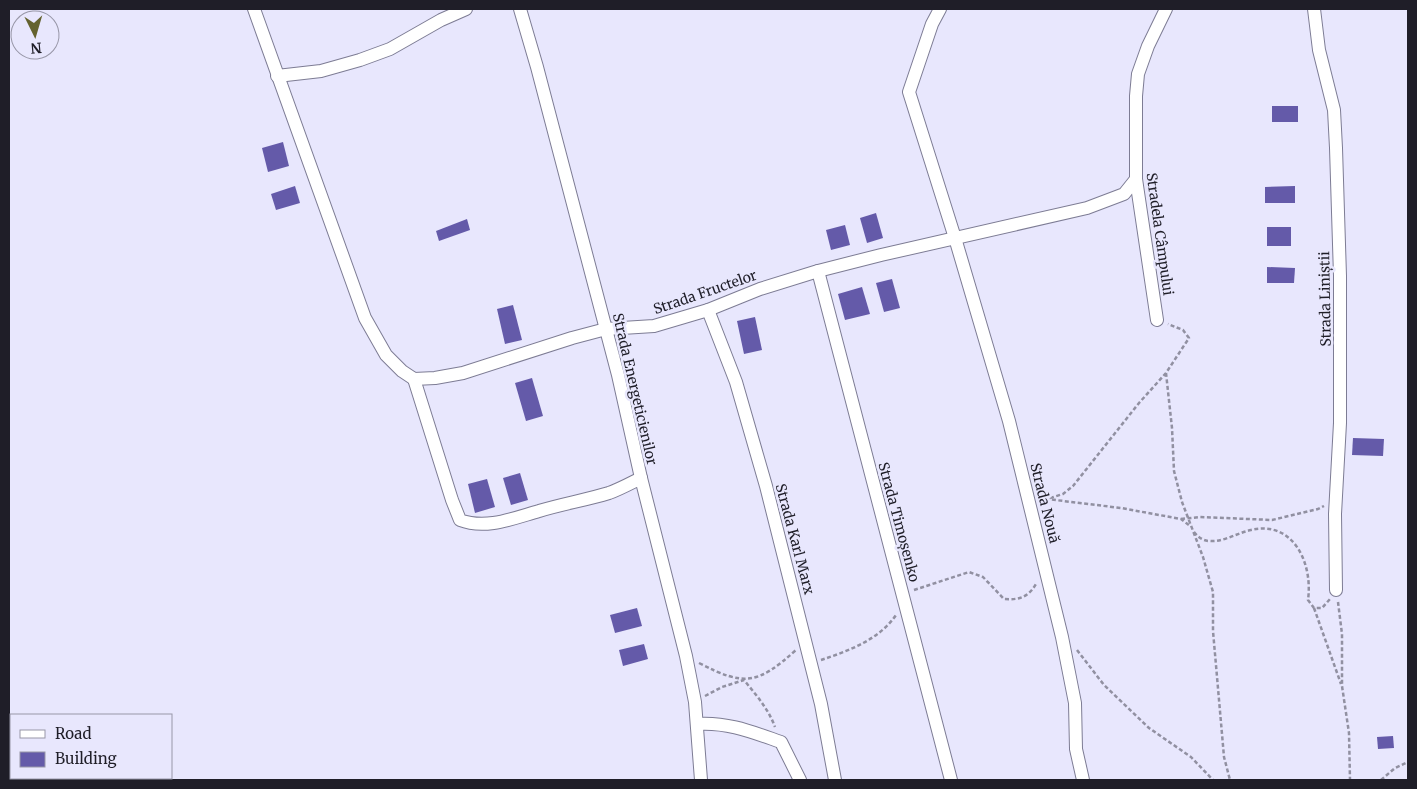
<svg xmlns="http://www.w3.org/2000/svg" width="1417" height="789" font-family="Merriweather,serif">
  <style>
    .building { fill: #645aa9 }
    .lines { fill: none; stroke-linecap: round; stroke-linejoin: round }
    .street-casing { stroke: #7d7c94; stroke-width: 14 }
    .path { stroke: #9190a1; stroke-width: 2.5; stroke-dasharray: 4 2.5; stroke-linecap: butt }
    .street { stroke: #fff; stroke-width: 12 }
    .labels { text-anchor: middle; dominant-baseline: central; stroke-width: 5; stroke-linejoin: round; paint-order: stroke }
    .street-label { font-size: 14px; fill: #1f1e28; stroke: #e8e7fd }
  </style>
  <rect width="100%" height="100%" fill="#e8e7fd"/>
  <!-- building -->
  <g class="building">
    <rect x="1272" y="106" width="26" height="16"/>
    <path d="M283,142L289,166L268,172L262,148Z"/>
    <path d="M295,186L300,203L276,210L271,194Z"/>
    <path d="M1295,186V203H1265V187Z"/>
    <path d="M876,213L883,238L867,243L860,218Z"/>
    <path d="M467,219L470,230L439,241L436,231Z"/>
    <path d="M845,225L850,245L831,250L826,230Z"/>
    <rect x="1267" y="227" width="24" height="19"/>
    <path d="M1267,267L1295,268L1294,283H1267Z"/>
    <path d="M892,279L900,308L884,312L876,283Z"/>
    <path d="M862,287L870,314L845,320L838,294Z"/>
    <path d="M513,305L522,340L505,344L497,309Z"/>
    <path d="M755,317L762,350L744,354L737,321Z"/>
    <path d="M532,378L543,416L526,421L515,383Z"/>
    <path d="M1353,438L1384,439L1383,456L1352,455Z"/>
    <path d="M520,473L528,500L511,505L503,478Z"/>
    <path d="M487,479L495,507L475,513L468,484Z"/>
    <path d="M637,608L642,626L615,633L610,615Z"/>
    <path d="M644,644L648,659L623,666L619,650Z"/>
    <path d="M1393,736L1394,748L1378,749L1377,737Z"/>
  </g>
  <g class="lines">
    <!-- street casing -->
    <g class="street-casing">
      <g id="street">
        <path d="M254,9L365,318L386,355L402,371L414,379L435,378L463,373L572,338L606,329L654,326L708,310L760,289L818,271L881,255L1087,208L1124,194L1136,179"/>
        <path d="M520,9L537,67L618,375L641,478L686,656L695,702L701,780"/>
        <path d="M940,9L932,24L909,92L955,238L1009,421L1062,637L1075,703L1076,749L1083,780"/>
        <path d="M1314,9L1319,50L1334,110L1336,148L1340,276V423L1335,514L1336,590"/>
        <path d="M277,76L321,71L360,60L390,49L441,20L466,9"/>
        <path d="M818,271L951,780"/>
        <path d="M708,310L736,382L766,486L821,704L835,780"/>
        <path d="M1157,320L1136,179V96L1138,74L1148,46L1166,9"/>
        <path d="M414,379L452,500L460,520C486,530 514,518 539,511C562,504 586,500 609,493C620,489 631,483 641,478"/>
        <path d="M697,724C728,722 752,732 781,742L800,780"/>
      </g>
    </g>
    <!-- path -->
    <g class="path">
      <path d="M1166,373L1172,428L1174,471L1182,502L1203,557L1213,592V631L1224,757L1230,780"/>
      <path d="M1040,495L1047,499L1121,508L1181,519L1190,526"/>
      <path d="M1050,498L1063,494L1073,486L1139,403L1166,373L1189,338L1183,330L1168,324"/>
      <path d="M1181,519L1200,517L1272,520L1318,509L1324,506"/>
      <path d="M1194,532C1198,537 1203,541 1210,541C1224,542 1237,533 1251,530C1294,520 1313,564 1308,600L1314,608H1322L1330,599"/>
      <path d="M914,590L969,572L983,577L1004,599C1018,600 1028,598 1036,584"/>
      <path d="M1338,602L1342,634V686L1349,733L1350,780"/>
      <path d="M1314,608L1341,684"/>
      <path d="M1077,650L1104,685L1149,728L1191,757L1213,780"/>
      <path d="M821,660C848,651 879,640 896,615"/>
      <path d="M699,663C745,687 758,684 796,650"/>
      <path d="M705,696L722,687L744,680C756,695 768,708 775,727"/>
      <path d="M1381,780L1395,768L1408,762"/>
    </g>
    <!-- street -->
    <use href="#street" class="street"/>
  </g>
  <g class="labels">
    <!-- street labels -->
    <g class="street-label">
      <text transform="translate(1160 234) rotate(82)">Stradela Câmpului</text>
      <text transform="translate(705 292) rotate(-19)">Strada Fructelor</text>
      <text transform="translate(1325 299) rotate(-91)">Strada Liniștii</text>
      <text transform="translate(635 389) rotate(77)">Strada Energeticienilor</text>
      <text transform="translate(1045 503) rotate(76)">Strada Nouă</text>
      <text transform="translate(899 522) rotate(75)">Strada Timoșenko</text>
      <text transform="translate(795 539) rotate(75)">Strada Karl Marx</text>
    </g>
  </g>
  <!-- border -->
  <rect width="1417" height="789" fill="none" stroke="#1f1e28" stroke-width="20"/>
  <!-- legend -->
  <rect x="10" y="714" width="162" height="65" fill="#e8e7fd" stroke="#9897a8"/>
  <rect x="20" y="730" width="25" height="8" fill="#ffffff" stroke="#9897a8"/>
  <text x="55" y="739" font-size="15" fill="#1f1e28">Road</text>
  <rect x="20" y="752" width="25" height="15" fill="#645aa9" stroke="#9897a8"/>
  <text x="55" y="764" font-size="15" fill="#1f1e28">Building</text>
  <!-- north arrow -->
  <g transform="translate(35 35) rotate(175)"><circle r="24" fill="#e8e7fd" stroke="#9897a8"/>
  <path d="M0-4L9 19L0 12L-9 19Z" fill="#64622f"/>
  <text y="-8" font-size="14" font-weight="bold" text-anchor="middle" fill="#1f1e28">N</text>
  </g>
</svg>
